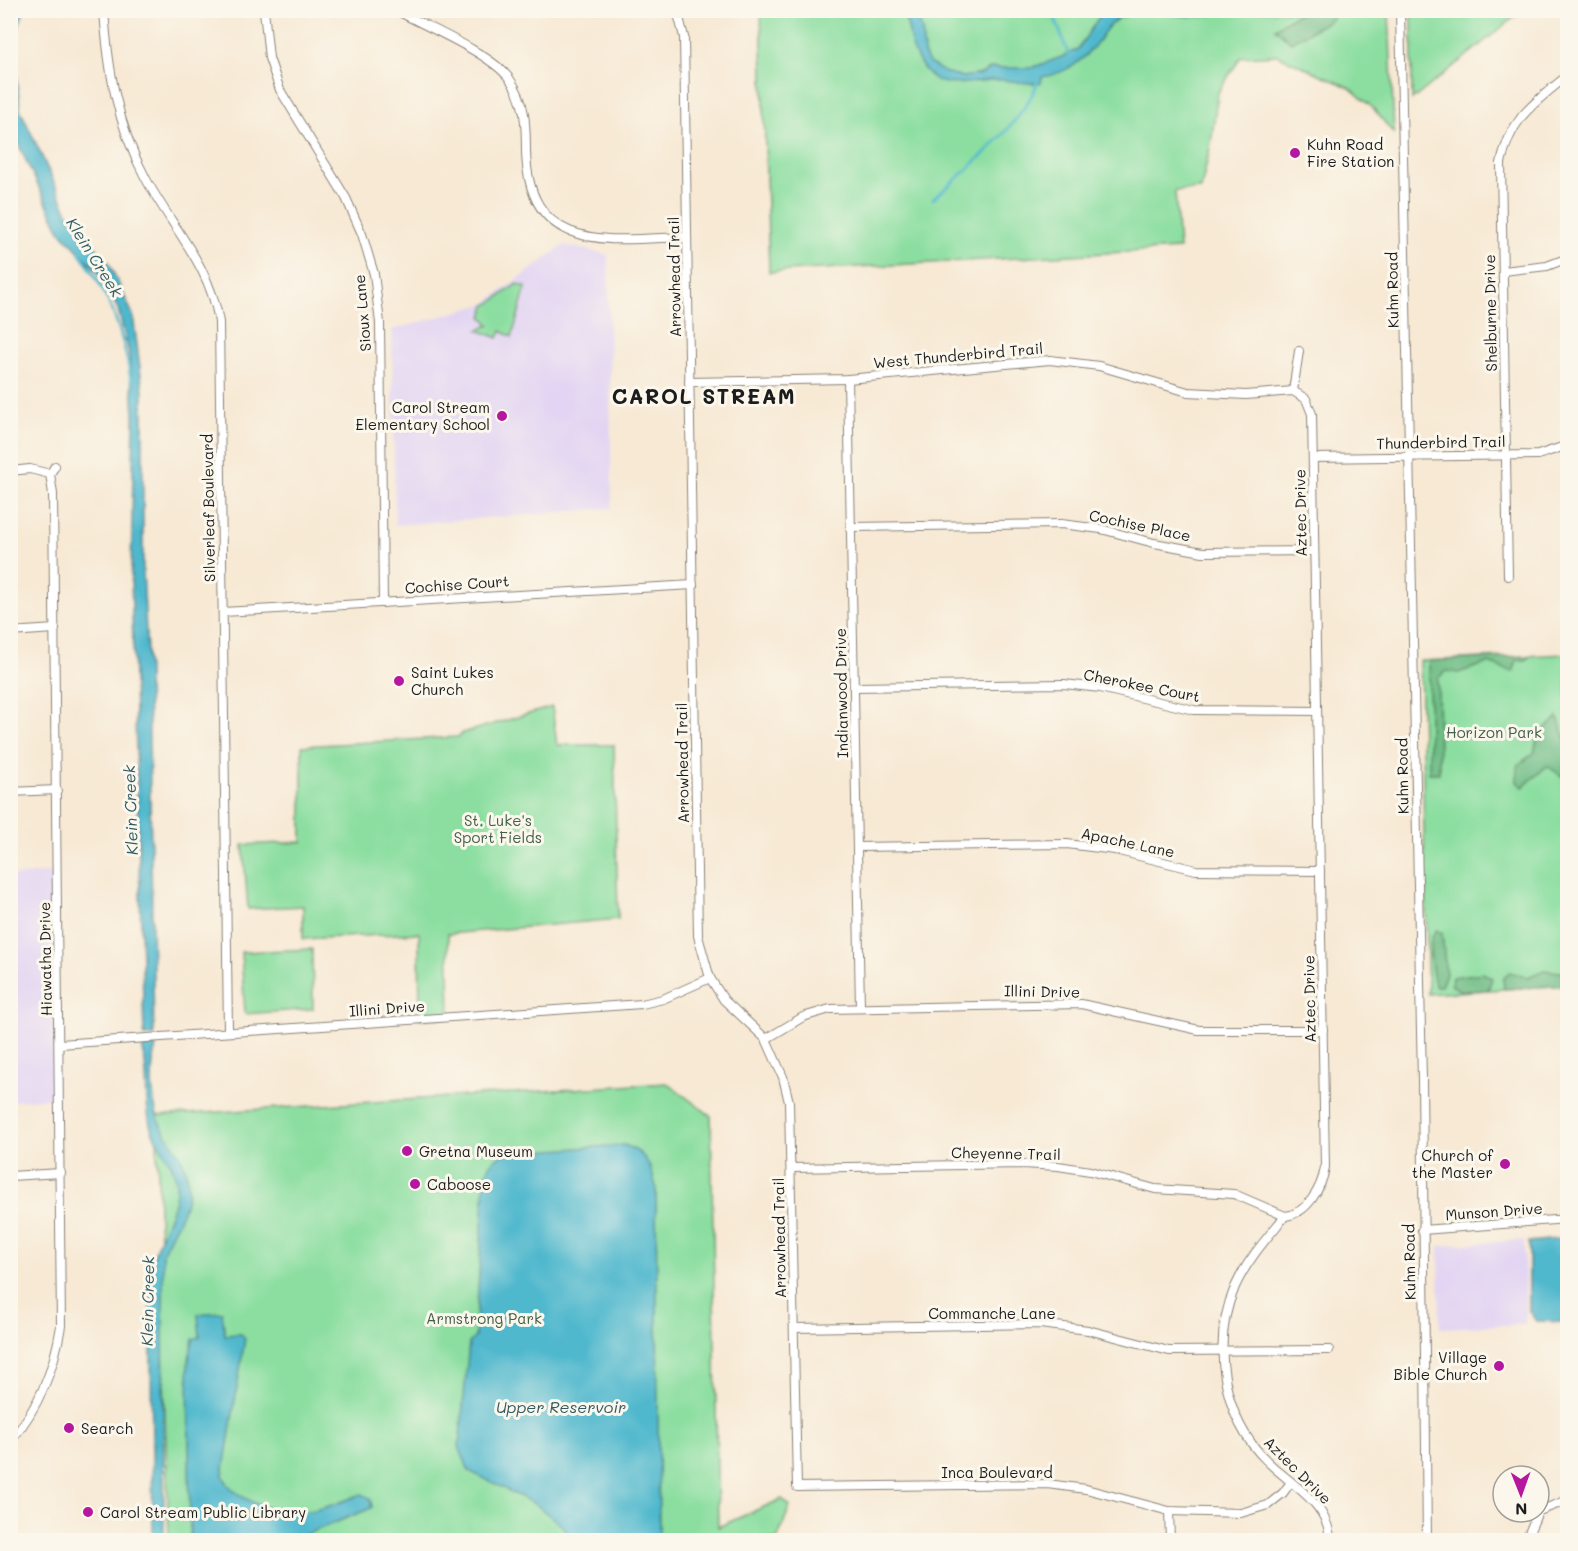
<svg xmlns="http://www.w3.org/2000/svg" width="1578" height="1551" font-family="Mali,sans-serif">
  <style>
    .built { fill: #e2d4f3 }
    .green { fill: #8bdea0; stroke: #547d5e; stroke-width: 1.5 }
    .forest { fill: #70bd86; stroke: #466c51; stroke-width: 1.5 }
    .water { fill: #50b8cd; stroke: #366a74; stroke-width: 1.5 }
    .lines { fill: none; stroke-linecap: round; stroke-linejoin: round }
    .stream { stroke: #50b8cd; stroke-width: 3 }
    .minor-casing { stroke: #8a8278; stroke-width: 10 }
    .minor { stroke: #fff; stroke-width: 8 }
    .poi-dot { fill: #b5179e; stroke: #fbf7ec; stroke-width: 2 }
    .labels { text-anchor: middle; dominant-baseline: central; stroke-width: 6; stroke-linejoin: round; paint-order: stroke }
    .poi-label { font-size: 15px; fill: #1c1c1c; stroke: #fbf7ec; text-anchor: start }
    .street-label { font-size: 15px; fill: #1c1c1c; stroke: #fbf7ec }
    .park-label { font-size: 15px; fill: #43604a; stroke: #fbf7ec }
    .water-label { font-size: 16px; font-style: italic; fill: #315a63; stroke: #fbf7ec }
    .district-label { font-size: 21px; font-weight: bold; letter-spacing: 1.5px; fill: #1c1c1c; stroke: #fbf7ec }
  </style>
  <rect width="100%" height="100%" fill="#fbf7ec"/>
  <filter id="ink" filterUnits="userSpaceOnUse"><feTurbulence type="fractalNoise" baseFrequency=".0167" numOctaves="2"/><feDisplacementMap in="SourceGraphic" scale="12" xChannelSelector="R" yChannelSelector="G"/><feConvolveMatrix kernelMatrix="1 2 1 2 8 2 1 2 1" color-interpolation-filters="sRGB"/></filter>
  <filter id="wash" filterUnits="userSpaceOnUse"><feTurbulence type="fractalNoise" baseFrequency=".008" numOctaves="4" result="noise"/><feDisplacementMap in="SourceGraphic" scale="24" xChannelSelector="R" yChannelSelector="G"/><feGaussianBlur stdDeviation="1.35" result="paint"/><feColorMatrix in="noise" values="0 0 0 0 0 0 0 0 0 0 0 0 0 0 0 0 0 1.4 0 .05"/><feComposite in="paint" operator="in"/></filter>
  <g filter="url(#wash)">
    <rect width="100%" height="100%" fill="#f7e9d4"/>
    <!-- built -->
    <g class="built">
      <path d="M564,245L608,255L612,508L395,525L392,330L484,304Z"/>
      <path d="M55,872L57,1098L11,1101V876Z"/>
      <path d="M1524,1240L1525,1324L1440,1328L1439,1246Z"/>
    </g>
    <!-- green -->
    <g class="green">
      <path d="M1412,10H1522V11L1412,100Z"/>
      <path d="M761,11H1389L1394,134L1373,108L1350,88L1277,55L1241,57L1218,92L1211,143L1201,189L1175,191L1179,249L769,272Z"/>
      <path d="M517,284L526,287L512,337L501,331L498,338L478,330L490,325L482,316L486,306Z"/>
      <path d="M1567,654V985L1428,994L1420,661Z"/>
      <path d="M552,707L557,745H614L618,919L448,934L450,1017L420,1019L419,933L303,939V906L248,909L243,845L302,842V746L458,737L463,733Z"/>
      <path d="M312,949L313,1009L245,1014L241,952Z"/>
      <path d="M667,1083L711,1116L718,1527L782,1499L790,1506L777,1540H169L156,1116Z"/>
    </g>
    <!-- forest -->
    <g class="forest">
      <path d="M1302,11V10L1339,11L1329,21L1291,42L1275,28Z"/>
      <path d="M1530,656L1526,660H1517L1513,672L1488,663L1458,673L1447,671L1438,678L1439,773H1429V661Z"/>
      <path d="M1558,717L1567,744V770L1562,776L1547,766L1523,787L1517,782L1518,765L1534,753L1538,735Z"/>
      <path d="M1436,930L1442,933L1446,974L1441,986H1435C1433,971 1425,943 1436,930Z"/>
      <path d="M1544,970L1567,973V985L1504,989L1503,979L1509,972L1528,977Z"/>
      <path d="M1483,973L1492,978L1488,990L1461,991L1451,985L1452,977Z"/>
    </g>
    <!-- water -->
    <g class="water">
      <path d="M11,11H24L17,31L16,70L20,109L70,217L109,263L133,315L143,390V570L148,673L154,1036H144L131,576L134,413L129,352L118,309L98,272L60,231L20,148L11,117Z"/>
      <path d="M896,11H915L922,29L924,53L929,63L944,72L963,77L981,74L991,68H1031L1062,57L1078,49L1101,14L1106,11H1221C1189,26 1155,3 1121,17C1110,22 1105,31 1099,40C1084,60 1068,73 1042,77L1041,83C1024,85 1007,78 990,80C950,85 929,92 912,46C907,32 911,19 896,11Z"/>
      <path d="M156,1046C150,1070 150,1108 164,1131C176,1149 187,1162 188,1184C189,1211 171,1230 163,1253L164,1540H153L150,1270C154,1241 174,1217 176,1191C178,1162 159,1152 151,1128C143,1102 150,1071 142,1047Z"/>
      <path d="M624,1145C646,1152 651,1165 656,1187L659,1535L657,1540H575L560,1524L535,1504L469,1471L459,1447L469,1343L475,1337L485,1178C489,1164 493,1158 506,1153Z"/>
      <path d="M1567,1238V1322L1536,1321L1529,1311V1242Z"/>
      <path d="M222,1312L225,1335L241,1334L245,1338L223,1475C233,1502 282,1515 308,1511C326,1509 345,1500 362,1494L370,1498L372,1507L369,1509L292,1540H190L188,1364L193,1339L200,1337L198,1314Z"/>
    </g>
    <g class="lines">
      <!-- stream -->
      <g class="stream">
        <path d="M1054,16L1069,56"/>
        <path d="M933,199C965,172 1027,120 1038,80"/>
        <path d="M79,252C109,292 123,330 131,380"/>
      </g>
    </g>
  </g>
  <g filter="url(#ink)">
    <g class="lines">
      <!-- minor casing -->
      <g class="minor-casing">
        <g id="minor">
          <path d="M104,10C108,69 117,125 145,177C171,227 210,264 219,322L228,1031"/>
          <path d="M264,10L269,58L280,90L346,198L362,234L374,274L380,323L383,603"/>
          <path d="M396,10C425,26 490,53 509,78C526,101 526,125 526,152C529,257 613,239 687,237"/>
          <path d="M677,10L684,37L698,936L710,978L724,1000L766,1039L783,1077L789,1102L797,1487L1047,1484L1086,1489L1169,1511L1241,1513L1268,1505L1283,1493L1291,1482"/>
          <path d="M1400,10L1422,1080L1427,1540"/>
          <path d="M1503,271L1547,266L1568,258"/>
          <path d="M10,309L13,311"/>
          <path d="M848,379L860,1007"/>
          <path d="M689,382L848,379L1050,360L1099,366L1188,392L1246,395L1293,391L1306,399L1312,414L1325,1167C1322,1188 1307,1214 1285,1216C1267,1238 1247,1260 1235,1287C1211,1343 1222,1418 1267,1461C1291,1485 1329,1503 1330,1540"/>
          <path d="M1293,391L1299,351"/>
          <path d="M1313,458L1538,455L1568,445"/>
          <path d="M10,471L30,469L50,474"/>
          <path d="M851,527L1061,524L1101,529L1154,543L1203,552L1314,551"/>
          <path d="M1508,576L1501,163C1511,117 1533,104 1568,75"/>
          <path d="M223,612L693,585"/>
          <path d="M10,632L55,629"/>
          <path d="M854,687L1064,684L1100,688L1194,710L1317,711"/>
          <path d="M10,792L57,790"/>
          <path d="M857,847L1067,844L1115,850L1196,870L1320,871"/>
          <path d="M766,1039L803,1017L830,1009L1081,1004L1199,1030H1323"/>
          <path d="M60,1044L642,1004L663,999L710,978"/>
          <path d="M791,1168L1022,1164L1058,1166L1090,1171L1155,1189L1234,1194L1285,1216"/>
          <path d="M10,1176L61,1173"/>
          <path d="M1422,1230L1568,1219"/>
          <path d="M794,1328L1040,1324L1088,1330L1169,1351L1329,1350"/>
          <path d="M10,1442C39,1407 54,1370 61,1326L53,494L50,474L55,466"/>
          <path d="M1169,1511L1170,1540"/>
          <path d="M1539,1511L1568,1500"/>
          <path d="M1526,1540L1538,1512"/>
        </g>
      </g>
      <!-- minor -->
      <use href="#minor" class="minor"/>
    </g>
  </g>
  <!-- markers -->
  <g class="poi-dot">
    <circle cx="1295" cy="153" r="6"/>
    <circle cx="502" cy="416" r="6"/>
    <circle cx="399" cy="681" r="6"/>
    <circle cx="407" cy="1151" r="6"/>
    <circle cx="1505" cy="1164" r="6"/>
    <circle cx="415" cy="1184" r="6"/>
    <circle cx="1499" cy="1366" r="6"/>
    <circle cx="69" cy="1428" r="6"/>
    <circle cx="88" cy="1512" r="6"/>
  </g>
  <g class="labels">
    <!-- poi labels -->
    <g class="poi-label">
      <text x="1307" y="144">Kuhn Road<tspan x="1307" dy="17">Fire Station</tspan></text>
      <text x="490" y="407" text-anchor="end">Carol Stream<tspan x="490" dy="17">Elementary School</tspan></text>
      <text x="411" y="672">Saint Lukes<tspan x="411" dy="17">Church</tspan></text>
      <text x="419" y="1151">Gretna Museum</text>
      <text x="1493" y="1155" text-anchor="end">Church of<tspan x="1493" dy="17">the Master</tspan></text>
      <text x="427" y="1184">Caboose</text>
      <text x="1487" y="1357" text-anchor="end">Village<tspan x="1487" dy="17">Bible Church</tspan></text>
      <text x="81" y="1428">Search</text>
      <text x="100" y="1512">Carol Stream Public Library</text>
    </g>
    <!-- street labels -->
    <g class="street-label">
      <text transform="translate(674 277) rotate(-91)">Arrowhead Trail</text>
      <text transform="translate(1392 290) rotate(-91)">Kuhn Road</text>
      <text transform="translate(362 313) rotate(-95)">Sioux Lane</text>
      <text transform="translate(1490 313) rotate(-91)">Shelburne Drive</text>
      <text transform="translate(958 355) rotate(-5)">West Thunderbird Trail</text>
      <text transform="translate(1441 442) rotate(-1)">Thunderbird Trail</text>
      <text transform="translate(208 508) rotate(-91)">Silverleaf Boulevard</text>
      <text transform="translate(1300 513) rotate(-91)">Aztec Drive</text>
      <text transform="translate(1140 525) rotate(12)">Cochise Place</text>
      <text transform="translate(457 584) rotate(-4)">Cochise Court</text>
      <text transform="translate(1142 685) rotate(11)">Cherokee Court</text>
      <text transform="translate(841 693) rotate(-91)">Indianwood Drive</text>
      <text transform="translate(682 763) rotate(-91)">Arrowhead Trail</text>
      <text transform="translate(1402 776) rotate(-91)">Kuhn Road</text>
      <text transform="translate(1128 842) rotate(12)">Apache Lane</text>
      <text transform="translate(45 959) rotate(-91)">Hiawatha Drive</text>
      <text transform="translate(1042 991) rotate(1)">Illini Drive</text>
      <text transform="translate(1309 999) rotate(-91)">Aztec Drive</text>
      <text transform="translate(387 1008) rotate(-4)">Illini Drive</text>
      <text transform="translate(1006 1153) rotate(1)">Cheyenne Trail</text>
      <text transform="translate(1494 1211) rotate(-4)">Munson Drive</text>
      <text transform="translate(779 1238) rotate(-91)">Arrowhead Trail</text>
      <text transform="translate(1409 1262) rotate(-91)">Kuhn Road</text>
      <text x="992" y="1313">Commanche Lane</text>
      <text transform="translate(1298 1470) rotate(45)">Aztec Drive</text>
      <text x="997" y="1472">Inca Boulevard</text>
    </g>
    <!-- park labels -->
    <g class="park-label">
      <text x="1494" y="732">Horizon Park</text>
      <text x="498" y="820">St. Luke's<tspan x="498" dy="17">Sport Fields</tspan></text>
      <text x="484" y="1318">Armstrong Park</text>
    </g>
    <!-- water labels -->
    <g class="water-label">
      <text transform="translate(95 257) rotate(58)">Klein Creek</text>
      <text transform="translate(130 810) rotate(-92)">Klein Creek</text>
      <text transform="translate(147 1301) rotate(-89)">Klein Creek</text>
      <text x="561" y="1406">Upper Reservoir</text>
    </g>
    <!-- district labels -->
    <g class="district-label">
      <text x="704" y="395">CAROL STREAM</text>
    </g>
  </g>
  <!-- margin -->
  <rect width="1578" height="1551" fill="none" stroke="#fbf7ec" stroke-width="36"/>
  <!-- north arrow -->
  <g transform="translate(1521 1494) rotate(179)"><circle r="28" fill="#fbf7ec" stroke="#a29f99" stroke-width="1.5"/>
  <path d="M0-4.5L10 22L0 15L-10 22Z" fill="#b5179e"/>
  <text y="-9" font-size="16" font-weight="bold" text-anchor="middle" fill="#1c1c1c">N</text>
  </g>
</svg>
